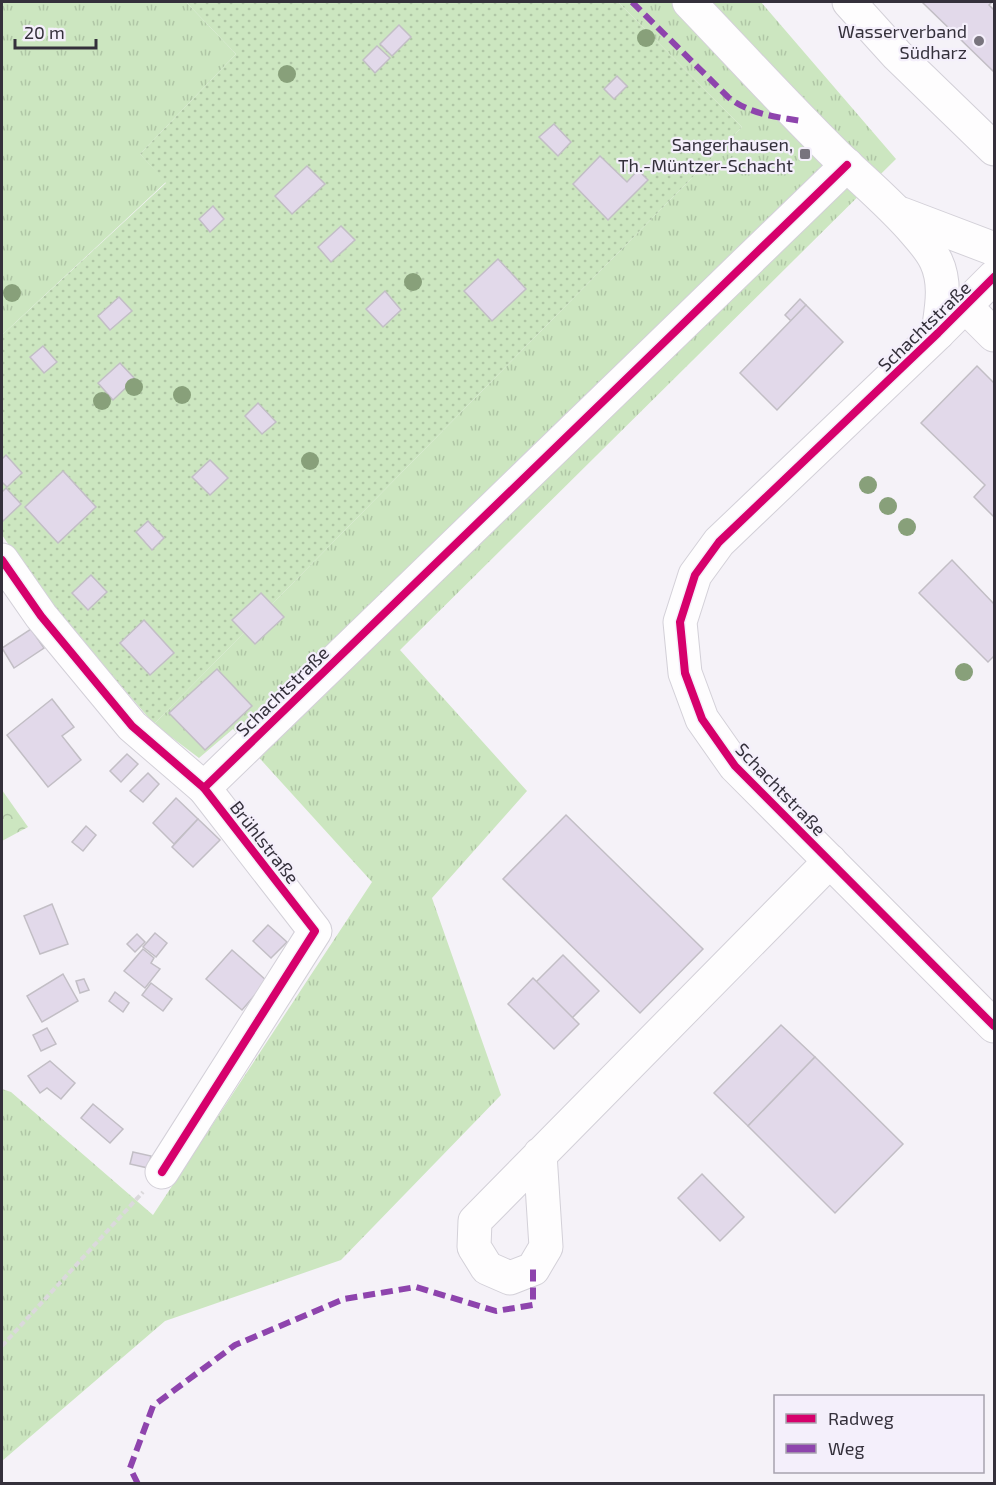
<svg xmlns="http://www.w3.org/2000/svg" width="996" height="1485" font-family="'Exo 2',sans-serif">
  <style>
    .grass { fill: url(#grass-tufts) }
    .forest { fill: url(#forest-crowns) }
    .garden { fill: url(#garden-dots) }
    .building { fill: #e2d9ea; stroke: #c2bec5; stroke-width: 1.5 }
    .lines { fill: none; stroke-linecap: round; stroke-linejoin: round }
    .minor-casing { stroke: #d3d0d8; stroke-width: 35 }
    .path { stroke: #dbd9dc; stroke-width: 4; stroke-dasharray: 6 3; stroke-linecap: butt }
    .minor { stroke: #fefdfe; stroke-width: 33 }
    .quiet { stroke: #8e44ad; stroke-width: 6; stroke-dasharray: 12 6; stroke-linecap: butt }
    .cycleway-casing { stroke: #f4effb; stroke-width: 11 }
    .cycleway { stroke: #d6006c; stroke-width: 8 }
    .tree { fill: #88a07a }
    .poi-dot { fill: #78747d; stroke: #f4effb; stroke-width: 2 }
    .labels { text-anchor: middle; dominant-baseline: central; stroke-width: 4.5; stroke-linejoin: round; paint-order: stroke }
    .poi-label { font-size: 18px; fill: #34303b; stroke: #f4effb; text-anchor: end }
    .street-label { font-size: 18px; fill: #34303b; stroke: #f4effb }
  </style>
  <defs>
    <pattern id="grass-tufts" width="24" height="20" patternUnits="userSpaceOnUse" patternTransform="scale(1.5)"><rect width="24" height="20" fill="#cce6c0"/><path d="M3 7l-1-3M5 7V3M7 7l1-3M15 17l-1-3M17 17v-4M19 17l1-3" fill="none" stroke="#b0c6a6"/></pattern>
    <pattern id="forest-crowns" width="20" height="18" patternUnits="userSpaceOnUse" patternTransform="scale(1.5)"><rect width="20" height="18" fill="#cce6c0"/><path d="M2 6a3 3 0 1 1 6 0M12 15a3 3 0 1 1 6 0" fill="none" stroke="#b0c6a6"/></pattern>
    <pattern id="garden-dots" width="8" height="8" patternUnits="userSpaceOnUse" patternTransform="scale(1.5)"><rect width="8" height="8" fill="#cce6c0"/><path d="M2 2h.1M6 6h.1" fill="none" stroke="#b0c6a6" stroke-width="1.8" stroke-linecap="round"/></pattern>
  </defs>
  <rect width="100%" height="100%" fill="#f5f2f8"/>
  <!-- grass -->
  <g class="grass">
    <path d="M2,2H186L236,54L140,154L166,182L2,335Z"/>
    <path d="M618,2H761L896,159L400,650L527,791L432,898L501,1095L341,1260L165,1321L2,1461V1089L11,1092L153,1215L372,882L233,729L199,758L154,724L742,127Z"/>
  </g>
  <!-- forest -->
  <path class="forest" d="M2,790L28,827L2,841Z"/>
  <!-- garden -->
  <path class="garden" d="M186,2H618L742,127L154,724L47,600L2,535V335L166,183L140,154L236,54Z"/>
  <!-- building -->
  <g class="building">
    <path d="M922,2H992L989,5L994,10V72Z"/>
    <path d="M399,25L411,37L392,56L380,44Z"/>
    <path d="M377,46L390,58L375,73L363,60Z"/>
    <path d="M617,76L627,86L614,99L604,89Z"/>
    <path d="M554,124L571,142L558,156L539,137Z"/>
    <path d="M600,156L627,182L638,170L648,180L608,220L573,184Z"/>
    <path d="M307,166L325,184L292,214L275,196Z"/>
    <path d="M213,206L224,219L210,232L199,219Z"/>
    <path d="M341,226L355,240L331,262L318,247Z"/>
    <path d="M498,259L526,289L492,321L464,291Z"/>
    <path d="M385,291L401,310L383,327L366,309Z"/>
    <path d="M119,297L132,311L110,330L98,316Z"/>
    <path d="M800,299L806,305L791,321L785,315Z"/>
    <path d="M806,305L843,342L777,410L740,373Z"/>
    <path d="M43,346L57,362L44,373L30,357Z"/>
    <path d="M120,363L135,379L113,400L98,383Z"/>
    <path d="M977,366L994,383V517L974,497L985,485L921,423Z"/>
    <path d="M258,403L276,422L262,434L245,416Z"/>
    <path d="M6,455L22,473L7,487L2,482V459Z"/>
    <path d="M210,460L228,478L210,495L192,477Z"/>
    <path d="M63,471L96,507L58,543L25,507Z"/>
    <path d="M6,488L21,504L3,521L2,519V492Z"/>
    <path d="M148,521L164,538L152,550L136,532Z"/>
    <path d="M952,560L994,604V656L988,662L919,593Z"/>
    <path d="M91,575L107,592L88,610L72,593Z"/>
    <path d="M261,593L284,617L255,644L232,620Z"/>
    <path d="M144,620L174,653L150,675L120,643Z"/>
    <path d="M31,629L44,648L14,668L2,648Z"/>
    <path d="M217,669L252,706L205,750L169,713Z"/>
    <path d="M52,699L74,727L62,736L81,760L48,787L7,735Z"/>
    <path d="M127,754L138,764L121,782L110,771Z"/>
    <path d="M148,773L159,784L143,802L130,791Z"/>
    <path d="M176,798L198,819L174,844L153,823Z"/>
    <path d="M566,815L703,949L640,1013L503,879Z"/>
    <path d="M198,819L220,840L193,867L172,847Z"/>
    <path d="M86,826L96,835L83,851L72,842Z"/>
    <path d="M52,904L68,944L40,954L24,916Z"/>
    <path d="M268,925L287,942L271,958L253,941Z"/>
    <path d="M155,933L167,943L156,957L143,947Z"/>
    <path d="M137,934L145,942L135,952L127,944Z"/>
    <path d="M143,949L154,958L151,963L160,969L145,988L124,971Z"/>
    <path d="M232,950L267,981L242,1010L206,979Z"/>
    <path d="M563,955L599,991L572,1018L536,982Z"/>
    <path d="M63,974L78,1001L42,1022L27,996Z"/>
    <path d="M533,978L579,1024L554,1049L508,1004Z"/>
    <path d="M84,979L89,990L80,993L76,981Z"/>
    <path d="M151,983L172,999L163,1011L142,995Z"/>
    <path d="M115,992L129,1003L123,1012L109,1001Z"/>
    <path d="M781,1025L815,1057L748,1126L714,1093Z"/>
    <path d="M47,1028L56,1044L41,1051L33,1035Z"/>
    <path d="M815,1057L903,1144L835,1213L748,1126Z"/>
    <path d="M50,1061L75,1083L61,1099L47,1088L40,1093L28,1076Z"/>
    <path d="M93,1104L123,1129L110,1143L81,1118Z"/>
    <path d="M133,1152L151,1156L148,1168L130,1164Z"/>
    <path d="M702,1174L744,1217L720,1241L678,1198Z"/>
  </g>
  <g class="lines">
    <!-- minor casing -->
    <g class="minor-casing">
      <g id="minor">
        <path d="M689,2C738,53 786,106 837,156C863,181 891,204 915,232C923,241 931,250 936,261C947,284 941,310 938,333"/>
        <path d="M849,2L897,55L994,149"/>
        <path d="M902,214L994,249"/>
        <path d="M994,277L938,333L719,542L695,575L680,622L685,673L702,719L735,766L994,1026"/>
        <path d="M966,307L994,335"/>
        <path d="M2,560L41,616L132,726L204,788L315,931L162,1172"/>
        <path d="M204,788L847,165"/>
        <path d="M540,1154L546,1247L533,1269L510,1278L487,1268L474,1247L475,1221L830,861"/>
      </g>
    </g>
    <!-- path -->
    <path class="path" d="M2,1346L143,1192"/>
    <!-- minor -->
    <use href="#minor" class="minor"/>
    <!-- quiet -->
    <g class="quiet">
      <path d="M632,2L728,97C749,114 776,117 802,121"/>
      <path d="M138,1484L130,1468L153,1406L235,1345L344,1299L416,1287L496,1311L533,1305V1269"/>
    </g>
    <!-- cycleway casing -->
    <g class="cycleway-casing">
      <g id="cycleway">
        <path d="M994,277L938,333L719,542L695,575L680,622L685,673L702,719L735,766L994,1026"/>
        <path d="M2,560L41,616L132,726L204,788L315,931L162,1172"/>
        <path d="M204,788L847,165"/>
      </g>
    </g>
    <!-- cycleway -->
    <use href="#cycleway" class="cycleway"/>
  </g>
  <!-- trees -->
  <g class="tree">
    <circle cx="646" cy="38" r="9"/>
    <circle cx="287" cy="74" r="9"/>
    <circle cx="413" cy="282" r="9"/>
    <circle cx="12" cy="293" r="9"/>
    <circle cx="134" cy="387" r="9"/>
    <circle cx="182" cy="395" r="9"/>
    <circle cx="102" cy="401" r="9"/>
    <circle cx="310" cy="461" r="9"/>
    <circle cx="868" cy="485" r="9"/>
    <circle cx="888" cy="506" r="9"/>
    <circle cx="907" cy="527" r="9"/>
    <circle cx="964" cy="672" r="9"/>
  </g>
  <!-- markers -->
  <g class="poi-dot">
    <circle cx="979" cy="41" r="6"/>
    <rect x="799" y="148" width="12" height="12" rx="3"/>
  </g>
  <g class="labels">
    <!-- poi labels -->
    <g class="poi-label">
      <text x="967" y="31">Wasserverband<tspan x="967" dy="21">Südharz</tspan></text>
      <text x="793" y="144">Sangerhausen,<tspan x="793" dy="21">Th.-Müntzer-Schacht</tspan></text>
    </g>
    <!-- street labels -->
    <g class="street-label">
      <text transform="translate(924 326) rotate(-44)">Schachtstraße</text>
      <text transform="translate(282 691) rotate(-44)">Schachtstraße</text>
      <text transform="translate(781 789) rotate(46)">Schachtstraße</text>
      <text transform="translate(265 842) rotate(52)">Brühlstraße</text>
    </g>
  </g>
  <!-- border -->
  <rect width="996" height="1485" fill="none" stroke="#34303b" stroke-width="6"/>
  <!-- legend -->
  <rect x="774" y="1395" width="210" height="78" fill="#f4effb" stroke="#a7a3ae" stroke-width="1.5"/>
  <rect x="786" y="1414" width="30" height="9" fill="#d6006c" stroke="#a7a3ae" stroke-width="1.5"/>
  <text x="828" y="1425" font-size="18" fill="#34303b">Radweg</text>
  <rect x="786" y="1444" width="30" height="9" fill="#8e44ad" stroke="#a7a3ae" stroke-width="1.5"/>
  <text x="828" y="1455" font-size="18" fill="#34303b">Weg</text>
  <!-- scale -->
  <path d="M15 39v9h81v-9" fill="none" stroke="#34303b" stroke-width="3"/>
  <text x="24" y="39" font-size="18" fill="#34303b" stroke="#f4effb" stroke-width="4.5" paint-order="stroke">20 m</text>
</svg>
